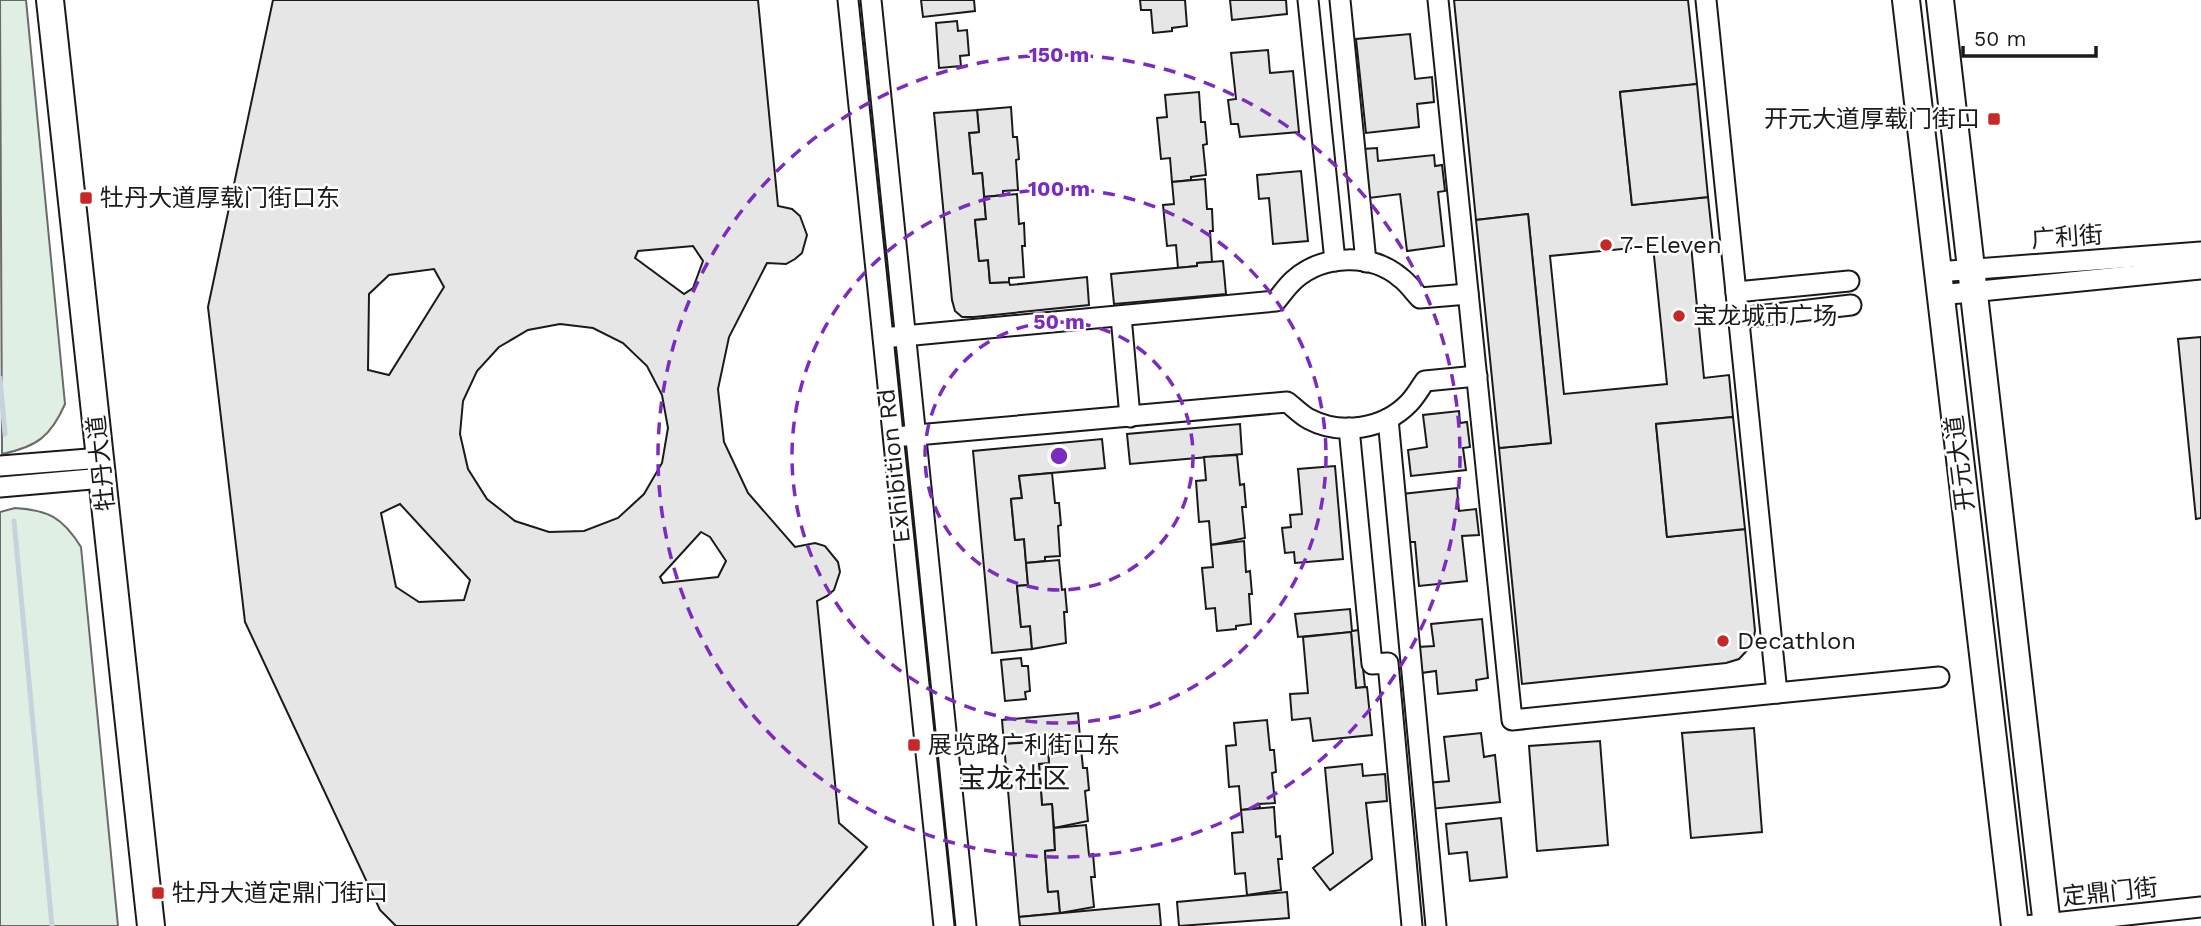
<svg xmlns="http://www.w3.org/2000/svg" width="2201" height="926" font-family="'Work Sans','Noto Sans SC',sans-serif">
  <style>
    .green { fill: #e0efe3; stroke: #6a6a6a; stroke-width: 2 }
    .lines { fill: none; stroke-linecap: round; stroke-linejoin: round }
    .stream { stroke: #c6d2dc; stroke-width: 5 }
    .building { fill: #e6e6e6; stroke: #1a1a1a; stroke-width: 2; fill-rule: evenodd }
    .minor-casing { stroke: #1a1a1a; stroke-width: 23 }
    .major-casing { stroke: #1a1a1a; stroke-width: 30 }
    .minor { stroke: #fff; stroke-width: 19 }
    .major { stroke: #fff; stroke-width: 26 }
    .ring { fill: none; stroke: #7b2cbf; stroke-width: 3.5; stroke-dasharray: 12 9 }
    .poi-dot { fill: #c62828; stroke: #fff; stroke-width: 2.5 }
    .labels { text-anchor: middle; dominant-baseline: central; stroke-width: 5; stroke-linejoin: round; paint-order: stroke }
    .poi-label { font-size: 24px; fill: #1a1a1a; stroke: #fff; text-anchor: start }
    .street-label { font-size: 24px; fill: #1a1a1a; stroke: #fff }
    .quarter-label { font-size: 28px; fill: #1a1a1a; stroke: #fff }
    .centre { fill: #7b2cbf; stroke: #fff; stroke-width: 3.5 }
    .ring-label { font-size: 21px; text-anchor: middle; font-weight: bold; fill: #7b2cbf; stroke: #fff; stroke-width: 5; stroke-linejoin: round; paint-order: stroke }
  </style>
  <rect width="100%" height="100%" fill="#fff"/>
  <!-- green -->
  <g class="green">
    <path d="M0,0H26L65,404C51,436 37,447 2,454Z"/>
    <path d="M15,508C49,510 63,518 81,547L118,926H0V512Z"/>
  </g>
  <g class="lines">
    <!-- stream -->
    <g class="stream">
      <path d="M0,378L5,434"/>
      <path d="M14,521L52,926"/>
    </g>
  </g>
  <!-- building -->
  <g class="building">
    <path d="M273,0H758L778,206L792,209L800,216L807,235L802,253L795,259L786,264L767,263L729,337L718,389L724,442L748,493L795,547L815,543L825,546L838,562L840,572L834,590L827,596L817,601L839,823L867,847L797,926H396L380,910L245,622L208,307ZM693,246L703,261L693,288L684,294L635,258L638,251ZM434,269L444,287L389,375L368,370L369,294L389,275ZM560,324L593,328L623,343L647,366L662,395L668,428L662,463L644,494L618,518L584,531L549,532L515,521L487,499L468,469L460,434L463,401L477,371L499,347L528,330ZM400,504L470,580L464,600L419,602L396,587L381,513ZM701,532L710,537L726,561L718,577L663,583L660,577Z"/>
    <path d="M921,0H974L975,11L923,17Z"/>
    <path d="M1140,0H1185L1187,26L1172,28V31L1153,33L1151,10H1141Z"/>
    <path d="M1230,0H1286L1287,14L1232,20Z"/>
    <path d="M1454,0H1688L1697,84L1620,92L1632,205L1708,197L1713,243L1691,245L1704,378L1729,375L1733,417L1656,424L1667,537L1745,529L1755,631L1752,645L1739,659L1726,663L1522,684L1499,448L1551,443L1528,214L1476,220ZM1653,246L1667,384L1564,394L1550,256Z"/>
    <path d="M957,21L958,31L967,30L969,55L960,56L961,66L939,68L936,23Z"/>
    <path d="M1410,34L1415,79L1432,77L1434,102L1417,104L1419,127L1366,133L1356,39Z"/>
    <path d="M1268,50L1270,73L1293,71L1299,132L1240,137L1238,124H1231L1228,100L1236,99L1231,53Z"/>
    <path d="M1697,84L1708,197L1632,205L1620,92Z"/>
    <path d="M1199,92L1201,122H1205L1207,144L1203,145L1206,175L1191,177V180L1172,182L1170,158L1161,159L1157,118L1167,117L1165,95Z"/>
    <path d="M1011,107L1013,137H1017L1019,159L1016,160L1018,190L1003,191V195L984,197L982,173L973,174L969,133L979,132L977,110Z"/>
    <path d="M977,110L979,132L969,133L973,174L982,173L986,219L975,220L979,261L988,260L990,283L1009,282L1010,285L1087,277L1089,305L974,317H962L955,311L952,300L934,113Z"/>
    <path d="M1377,148L1378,161L1434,155L1435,166L1442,165L1445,191L1438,192L1444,246L1407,251L1400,194L1369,198L1363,149Z"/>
    <path d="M1301,171L1308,241L1273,244L1269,198L1259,199L1257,175Z"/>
    <path d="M1205,179L1207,209H1212L1213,231H1210L1212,262L1197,263V266L1178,268L1176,245L1167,246L1163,205L1174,204L1172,182Z"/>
    <path d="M1017,194L1019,224L1024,223L1025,246H1022L1024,277L1009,278V282L990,283L988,260L979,261L975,220L986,219L984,197Z"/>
    <path d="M1528,214L1551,443L1499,448L1476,220Z"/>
    <path d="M1223,261L1226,294L1114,304L1111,274L1197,266V263Z"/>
    <path d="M2201,337V518L2196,519L2178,339Z"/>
    <path d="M1459,411L1460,423L1467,422L1470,447L1463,448L1466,470L1411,476L1408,450L1427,447L1423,415Z"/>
    <path d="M1733,417L1745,529L1667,537L1656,424Z"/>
    <path d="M1240,424L1242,454L1130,464L1127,434Z"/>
    <path d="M1102,439L1105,468L1019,476L1022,498L1011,499L1015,540L1024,539L1028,585L1017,586L1021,627L1030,626L1032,649L992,653L973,451Z"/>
    <path d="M1237,455L1240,485L1244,484L1246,507H1242L1245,538L1211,545L1209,521L1199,522L1196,481L1206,480L1204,457Z"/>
    <path d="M1335,466L1343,559L1295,563L1294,552L1285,553L1282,528L1291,527L1290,515L1302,514L1298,469Z"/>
    <path d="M1052,473L1055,503H1059L1061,525L1058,526L1060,556L1045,557V561L1026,563L1024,539L1015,540L1011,499L1022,498L1019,476Z"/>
    <path d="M1457,488L1459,511L1476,509L1479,535L1462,536L1467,581L1419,586L1415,542H1407L1402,494Z"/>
    <path d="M1244,541L1246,572L1250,571L1252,594H1249L1251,624L1236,626V629L1217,631L1215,608L1206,609L1202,568L1213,567L1211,545Z"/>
    <path d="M1059,560L1062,590L1065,589L1067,612H1064L1066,643L1032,649L1030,626L1021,627L1017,586L1028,585L1026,563Z"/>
    <path d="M1350,609L1352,631L1359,630L1365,687L1356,688L1351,632L1298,637L1295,614Z"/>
    <path d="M1482,619L1488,678L1476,680L1477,690L1438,694L1436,671L1421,673L1418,647L1434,646L1431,624Z"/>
    <path d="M1351,632L1356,688L1367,687L1372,735L1313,741L1310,718L1292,720L1290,694L1308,693L1303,637Z"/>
    <path d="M1021,658L1022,666H1028L1030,691L1025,692L1026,699L1005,701L1001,660Z"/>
    <path d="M1078,713L1080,738L1004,744L1002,720Z"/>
    <path d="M1267,720L1270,750H1274L1276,772L1272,773L1275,803L1259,804L1260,808L1241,810L1239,786L1229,787L1226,746L1236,745L1234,723Z"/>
    <path d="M1754,728L1762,832L1691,838L1682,733Z"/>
    <path d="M1481,733L1484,757L1495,755L1500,802L1430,809L1427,783L1449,781L1444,737Z"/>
    <path d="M1080,738L1083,768H1087L1089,790L1085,791L1088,821L1054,828L1052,804L1042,805L1039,764L1049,763L1047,741Z"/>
    <path d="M1047,741L1049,763L1039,764L1042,805L1052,804L1055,850L1045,851L1048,892L1058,891L1060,913L1019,917L1004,744Z"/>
    <path d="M1600,741L1608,845L1537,851L1529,746Z"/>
    <path d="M1362,764L1363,776L1385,774L1387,801L1366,803L1372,859L1330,890L1313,868L1333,853L1325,768Z"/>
    <path d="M1274,807L1276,837L1280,836L1282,859H1278L1281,890L1247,895L1245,873L1235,874L1232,833L1243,832L1241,810Z"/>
    <path d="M1501,818L1507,877L1470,881L1467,852L1449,854L1446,824Z"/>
    <path d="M1086,825L1089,855L1093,854L1095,877H1091L1094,907L1060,913L1058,891L1048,892L1045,851L1055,850L1054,828Z"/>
    <path d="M1287,892L1289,918L1179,926L1177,902Z"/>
    <path d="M1159,904L1161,926H1020L1019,917Z"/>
  </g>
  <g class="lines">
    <!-- minor casing -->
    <g class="minor-casing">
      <g id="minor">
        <path d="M848,0L944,926"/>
        <path d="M871,0L966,926"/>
        <path d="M1308,0L1335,261"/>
        <path d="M1340,0L1366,262"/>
        <path d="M1438,0L1512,720L1777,693L1706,0"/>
        <path d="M1937,272L2201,252"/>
        <path d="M1736,292L1849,281"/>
        <path d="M1940,295L2201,269"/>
        <path d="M1121,316L1130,417"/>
        <path d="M1739,318L1851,305"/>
        <path d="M893,337L1276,301C1282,294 1287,286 1294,280C1323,254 1372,253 1401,278C1408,283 1414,292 1420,298L1468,294"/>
        <path d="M1388,419L1436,926"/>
        <path d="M1349,428L1372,664L1388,663L1412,926"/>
        <path d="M905,436L1287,402C1294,407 1301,415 1309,419C1341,436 1384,429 1409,403C1415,397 1420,388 1425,381L1477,376"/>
        <path d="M0,466L101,458"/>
        <path d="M0,487L103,478"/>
        <path d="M1777,693L1939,677"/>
        <path d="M2025,926L2201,907"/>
      </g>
    </g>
    <!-- major casing -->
    <g class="major-casing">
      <g id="major">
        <path d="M50,0L151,926"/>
        <path d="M1906,0L2015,926"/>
        <path d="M1940,0L2047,926"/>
      </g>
    </g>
    <!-- minor -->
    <use href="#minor" class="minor"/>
    <!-- major -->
    <use href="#major" class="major"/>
  </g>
  <!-- distance rings -->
  <g class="ring">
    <circle cx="1059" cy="456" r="134"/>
    <circle cx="1059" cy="456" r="267"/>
    <circle cx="1059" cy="456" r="401"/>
  </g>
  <!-- markers -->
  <g class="poi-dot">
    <rect x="1987" y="112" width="14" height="14" rx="3.5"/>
    <rect x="79" y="191" width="14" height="14" rx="3.5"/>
    <circle cx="1606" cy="245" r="7"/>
    <circle cx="1679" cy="316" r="7"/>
    <circle cx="1723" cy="641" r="7"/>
    <rect x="907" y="738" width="14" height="14" rx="3.5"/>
    <rect x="151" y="886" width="14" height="14" rx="3.5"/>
  </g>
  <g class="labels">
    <!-- poi labels -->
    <g class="poi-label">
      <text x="1980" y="119" text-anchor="end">开元大道厚载门街口</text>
      <text x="100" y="198">牡丹大道厚载门街口东</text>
      <text x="1620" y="245">7-Eleven</text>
      <text x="1693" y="316">宝龙城市广场</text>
      <text x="1737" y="641">Decathlon</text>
      <text x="928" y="745">展览路广利街口东</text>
      <text x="172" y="893">牡丹大道定鼎门街口</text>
    </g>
    <!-- street labels -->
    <g class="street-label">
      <text transform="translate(2067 237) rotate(-4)">广利街</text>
      <text transform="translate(101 463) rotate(-96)">牡丹大道</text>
      <text transform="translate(1960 463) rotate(-97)">开元大道</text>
      <text transform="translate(894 466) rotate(-96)">Exhibition Rd</text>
      <text transform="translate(2110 892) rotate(-6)">定鼎门街</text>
    </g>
    <!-- quarter labels -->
    <g class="quarter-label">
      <text x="1014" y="778">宝龙社区</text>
    </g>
  </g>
  <circle cx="1059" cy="456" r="10" class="centre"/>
  <g class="ring-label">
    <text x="1059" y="62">150 m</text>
    <text x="1059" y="196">100 m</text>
    <text x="1059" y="329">50 m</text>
  </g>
  <!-- scale -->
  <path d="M1963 46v10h133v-10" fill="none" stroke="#1a1a1a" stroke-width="3.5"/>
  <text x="1974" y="46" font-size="21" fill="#1a1a1a" stroke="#ffffff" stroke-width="5" paint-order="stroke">50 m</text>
</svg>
